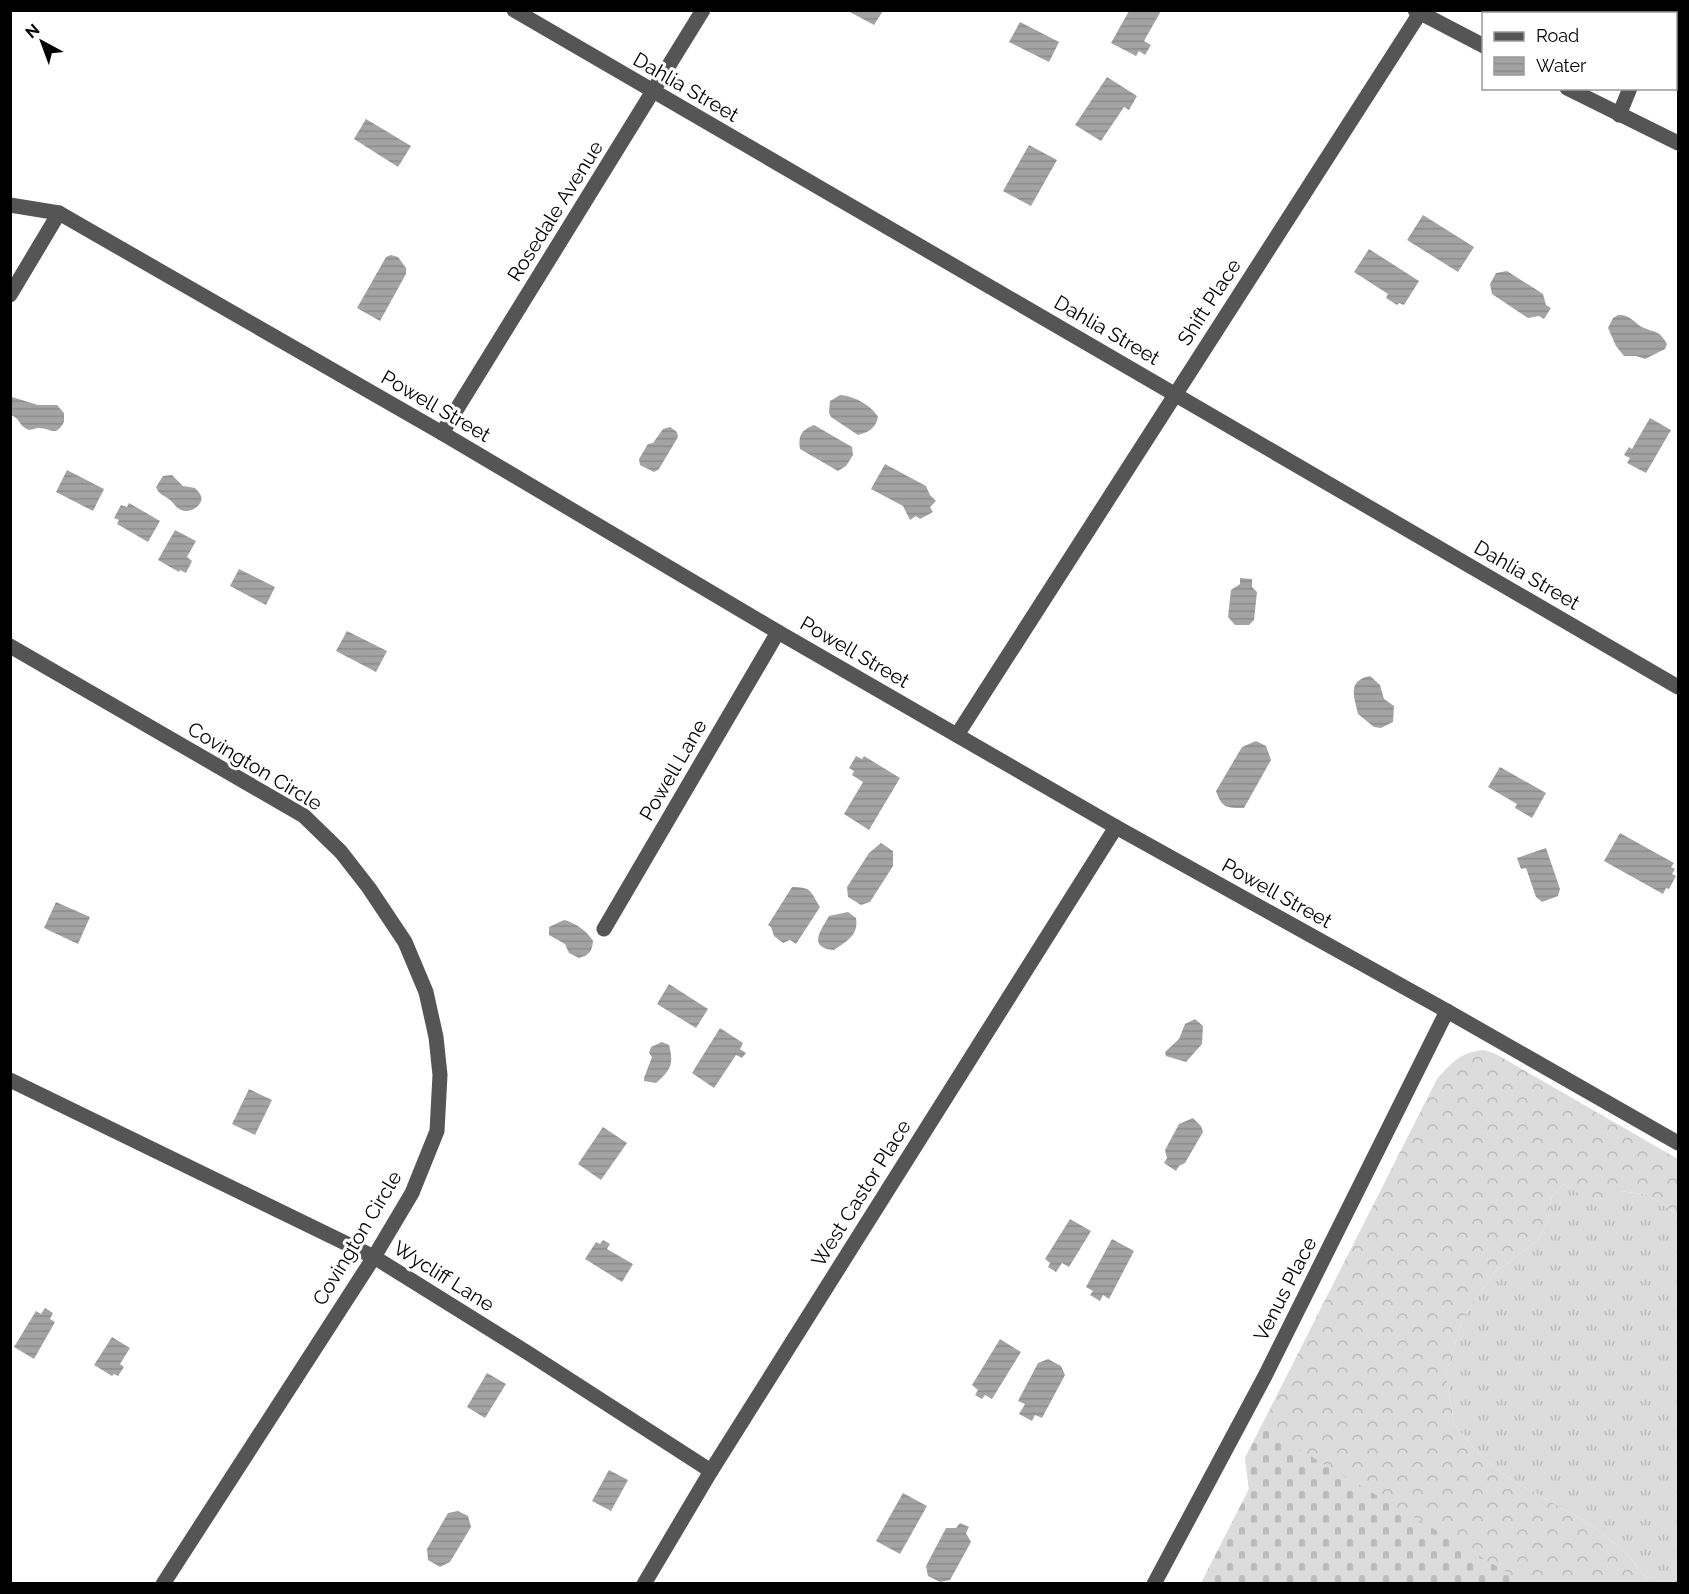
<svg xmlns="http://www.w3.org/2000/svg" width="1689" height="1594" font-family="Raleway,sans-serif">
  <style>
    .grass { fill: url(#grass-tufts) }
    .forest { fill: url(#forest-crowns) }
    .cemetery { fill: url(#cemetery-stones) }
    .water { fill: url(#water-rules) }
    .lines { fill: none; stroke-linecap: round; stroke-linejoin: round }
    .minor { stroke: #555; stroke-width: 15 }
    .labels { text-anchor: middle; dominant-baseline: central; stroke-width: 6; stroke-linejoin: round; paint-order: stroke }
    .street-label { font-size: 20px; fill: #000; stroke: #fff }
  </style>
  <defs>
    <pattern id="grass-tufts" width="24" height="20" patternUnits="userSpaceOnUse" patternTransform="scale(1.5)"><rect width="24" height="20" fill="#dcdcdc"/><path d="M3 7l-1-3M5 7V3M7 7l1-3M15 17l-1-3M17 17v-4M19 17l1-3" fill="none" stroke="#bbb"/></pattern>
    <pattern id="forest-crowns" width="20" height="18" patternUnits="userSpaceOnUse" patternTransform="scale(1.5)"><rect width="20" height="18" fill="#dcdcdc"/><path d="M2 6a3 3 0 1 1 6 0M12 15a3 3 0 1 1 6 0" fill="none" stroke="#bbb"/></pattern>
    <pattern id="cemetery-stones" width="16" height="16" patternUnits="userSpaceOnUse" patternTransform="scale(1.5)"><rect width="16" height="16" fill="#dcdcdc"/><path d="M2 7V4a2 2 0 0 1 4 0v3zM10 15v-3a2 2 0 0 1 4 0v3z" fill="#bbb"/></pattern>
    <pattern id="water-rules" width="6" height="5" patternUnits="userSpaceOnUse" patternTransform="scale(1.5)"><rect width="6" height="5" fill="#a3a3a3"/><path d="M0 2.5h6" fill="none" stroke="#8b8b8b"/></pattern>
  </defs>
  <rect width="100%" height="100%" fill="#fff"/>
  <!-- grass -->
  <path class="grass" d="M1563,1184L1585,1196L1620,1191L1648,1195L1678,1215V1540L1677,1542L1678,1583H1650L1628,1555L1593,1526L1505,1476L1476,1451L1454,1424L1446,1373L1464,1316L1495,1272L1538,1240L1547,1222L1552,1197Z"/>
  <!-- forest -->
  <path class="forest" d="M1484,1050L1496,1054L1678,1159V1215L1648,1195L1621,1191L1603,1202L1585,1196L1563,1184L1552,1197L1547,1222L1538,1240L1495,1272L1464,1316L1446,1373L1454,1424L1476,1451L1505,1476L1593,1526L1628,1555L1650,1583L1201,1584L1249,1489L1245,1458L1437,1079C1451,1063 1462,1051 1484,1050Z"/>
  <!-- cemetery -->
  <path class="cemetery" d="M1261,1427L1525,1583H1201L1249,1489L1245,1458Z"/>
  <!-- water -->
  <g class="water">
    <path d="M848,11H883L874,25Z"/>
    <path d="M1129,11H1161L1144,41L1151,45L1145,55L1139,51L1136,56L1111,43Z"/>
    <path d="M1020,22L1059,42L1049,62L1009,42Z"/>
    <path d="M1107,77L1137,96L1129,110L1124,107L1101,141L1075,125Z"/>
    <path d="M366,119L411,146L398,167L354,139Z"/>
    <path d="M1029,145L1057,160L1031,206L1003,191Z"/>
    <path d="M1423,215L1474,247L1458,272L1407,240Z"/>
    <path d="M1369,249L1419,281L1404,305L1399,303L1397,305L1386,298L1388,294L1354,272Z"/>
    <path d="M391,255L398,257L406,268V274L380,321L357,308L386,257Z"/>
    <path d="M1507,271L1543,294L1546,305L1551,308L1544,319L1539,316L1528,318L1492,294L1490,284L1496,273Z"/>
    <path d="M1618,315C1631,314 1633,323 1644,328C1656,333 1659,330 1667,344L1665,349L1645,359L1636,356H1624L1616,346L1608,328L1613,318Z"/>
    <path d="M840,395C854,396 871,405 878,417C876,428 869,432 858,435L831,417L829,413L830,401Z"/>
    <path d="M12,397L38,405H57L64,413V422C55,438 51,428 39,428C33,428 31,432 25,428C18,423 20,419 11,415Z"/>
    <path d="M1650,418L1671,430L1646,473L1627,463L1630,458L1624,455L1629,447L1632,449Z"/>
    <path d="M814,425L852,447L853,455L846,466L838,471L800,449C798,436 801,430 814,425Z"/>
    <path d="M670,427L677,432L678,437L659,469L654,472L640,465L639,459L648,444L653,443L663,429Z"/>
    <path d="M885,464L926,486L930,495L936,501L930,507L933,512L920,519L916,516L910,520L903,506L871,489Z"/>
    <path d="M67,470L104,489L93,511L56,492Z"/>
    <path d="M172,475L183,486L195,488C197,490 200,493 201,496C204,506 189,514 181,510C176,508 174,503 170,500C164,495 159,495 156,487L163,476Z"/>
    <path d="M129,503L160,521L148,542L117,524L119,520L114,518L121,505L127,507Z"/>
    <path d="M175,530L196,541L187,557L192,561L186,573L180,570L179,572L158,560Z"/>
    <path d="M239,569L275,587L266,605L230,586Z"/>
    <path d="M1240,578L1252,579V587L1257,592L1254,620L1249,625H1235L1228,617L1231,590L1240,584Z"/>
    <path d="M347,631L387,651L376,672L336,651Z"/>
    <path d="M1370,676L1380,685L1384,699L1394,706L1393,722L1381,728L1374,727L1358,714C1354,695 1347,681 1370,676Z"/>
    <path d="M1256,741L1266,746L1271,760L1244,808C1226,808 1222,808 1216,791L1242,747Z"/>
    <path d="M856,756L862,759L864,756L900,778L869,830L844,814L863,782L852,775L854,771L849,768Z"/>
    <path d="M1500,767L1546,793L1532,818L1515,808L1517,804L1488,787Z"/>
    <path d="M1620,833L1674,863L1671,867L1675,869L1672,874L1676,876L1669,889L1666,888L1663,894L1604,861Z"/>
    <path d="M881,843L893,851V866L870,902L861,905L848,897L847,887L869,853Z"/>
    <path d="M1546,848L1560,889L1558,896L1542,902L1536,897L1526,868L1521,869L1517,858Z"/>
    <path d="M792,887C812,887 810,891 820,907L796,944L790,940L783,943L774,936L771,927L768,925Z"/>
    <path d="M56,902L90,917L78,944L44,928Z"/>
    <path d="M848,912L856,918C859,935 847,941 834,950C807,948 821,930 829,916Z"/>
    <path d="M564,920C576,923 587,931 593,941C592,952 589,955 579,958L569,953L565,944L549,935V927Z"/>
    <path d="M669,984L708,1009L696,1028L657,1004Z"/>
    <path d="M1195,1019L1203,1026L1202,1044L1186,1062L1166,1056L1165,1052L1179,1039L1185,1024Z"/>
    <path d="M720,1028L743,1043L740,1049L746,1053L742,1058L736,1055L714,1088L692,1073Z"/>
    <path d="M662,1042L669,1045C674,1064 671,1070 656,1083L644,1081V1078L652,1057L649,1053L651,1047Z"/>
    <path d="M249,1089L272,1100L255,1135L232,1124Z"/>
    <path d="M1193,1118L1201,1126L1203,1132L1185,1163L1179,1166L1176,1171L1164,1163L1167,1158L1165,1150L1179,1124Z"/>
    <path d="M603,1127L627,1143L601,1180L578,1164Z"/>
    <path d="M1070,1219L1091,1231L1069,1267L1062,1263L1056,1272L1048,1267L1050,1263L1045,1259Z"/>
    <path d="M1112,1239L1134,1251L1109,1299L1103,1295L1100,1301L1090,1295L1093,1291L1086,1287Z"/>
    <path d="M603,1240L610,1244L607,1249L633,1264L622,1282L585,1259L596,1242L600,1244Z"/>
    <path d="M45,1308L53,1313L50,1319L55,1322L34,1359L14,1347L36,1311L41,1314Z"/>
    <path d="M112,1337L130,1348L120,1364L124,1367L118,1376L114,1374L112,1376L94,1365Z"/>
    <path d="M1000,1339L1021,1352L992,1399L985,1395L982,1399L975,1395L978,1390L972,1385Z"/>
    <path d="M1048,1359L1061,1366L1065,1375L1042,1418L1035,1415L1032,1421L1019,1414L1025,1404L1018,1401L1038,1363Z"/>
    <path d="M487,1373L506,1384L485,1418L467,1407Z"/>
    <path d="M609,1470L628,1480L611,1511L592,1501Z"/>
    <path d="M903,1493L927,1506L900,1554L876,1541Z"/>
    <path d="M458,1511L468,1516L471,1527L450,1562L440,1567L428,1560L427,1549L448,1513Z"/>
    <path d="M960,1523L969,1527L966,1533L971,1542L950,1580L940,1582L928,1576L926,1566L946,1528H956Z"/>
  </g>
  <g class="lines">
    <!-- minor -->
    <g class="minor">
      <path d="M514,10L1678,687"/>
      <path d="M1415,10L1484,46"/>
      <path d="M1663,14L1665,10"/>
      <path d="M1567,88L1678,143"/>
      <path d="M1619,115L1630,88"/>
      <path d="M10,205L59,213L442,433L778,632L1116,827L1447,1011L1678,1143"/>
      <path d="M10,295L59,213"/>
      <path d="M442,433L703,10"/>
      <path d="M10,646L304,816L341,852L369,888L405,942L426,992L436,1037L440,1075L437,1131L412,1193L374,1257L163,1584"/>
      <path d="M957,735L1420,13"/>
      <path d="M604,929L778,632"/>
      <path d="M10,1080L374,1257L528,1353L711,1471"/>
      <path d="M644,1584L711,1471L1116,827"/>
      <path d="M1154,1584L1265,1376L1447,1011"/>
    </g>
  </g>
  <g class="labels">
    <!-- street labels -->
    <g class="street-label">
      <text transform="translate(686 87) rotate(30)">Dahlia Street</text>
      <text transform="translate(555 211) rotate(-58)">Rosedale Avenue</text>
      <text transform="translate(1209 302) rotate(-57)">Shift Place</text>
      <text transform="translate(1107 330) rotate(30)">Dahlia Street</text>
      <text transform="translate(436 406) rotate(30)">Powell Street</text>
      <text transform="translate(1527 575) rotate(30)">Dahlia Street</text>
      <text transform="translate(855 652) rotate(30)">Powell Street</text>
      <text transform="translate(255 766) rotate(31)">Covington Circle</text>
      <text transform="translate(673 770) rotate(-60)">Powell Lane</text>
      <text transform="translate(1277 893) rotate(29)">Powell Street</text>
      <text transform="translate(861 1193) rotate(-58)">West Castor Place</text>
      <text transform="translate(357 1238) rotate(-59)">Covington Circle</text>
      <text transform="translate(444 1276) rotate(32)">Wycliff Lane</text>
      <text transform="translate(1285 1289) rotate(-63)">Venus Place</text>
    </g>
  </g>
  <!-- border -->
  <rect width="1689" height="1594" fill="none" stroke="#000000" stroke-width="24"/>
  <!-- legend -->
  <rect x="1482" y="12" width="195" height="78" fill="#ffffff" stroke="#999999" stroke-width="1.5"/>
  <rect x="1494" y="32" width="30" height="9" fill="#555555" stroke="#999999" stroke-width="1.5"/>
  <text x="1536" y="42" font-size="18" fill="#000000">Road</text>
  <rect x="1494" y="57" width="30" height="18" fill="url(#water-rules)" stroke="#999999" stroke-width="1.5"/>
  <text x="1536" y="72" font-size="18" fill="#000000">Water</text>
  <!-- north arrow -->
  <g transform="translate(42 42) rotate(319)" stroke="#ffffff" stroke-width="4.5" paint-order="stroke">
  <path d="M0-4.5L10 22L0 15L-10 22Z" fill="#000000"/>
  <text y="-9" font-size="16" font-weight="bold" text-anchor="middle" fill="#000000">N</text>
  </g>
</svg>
